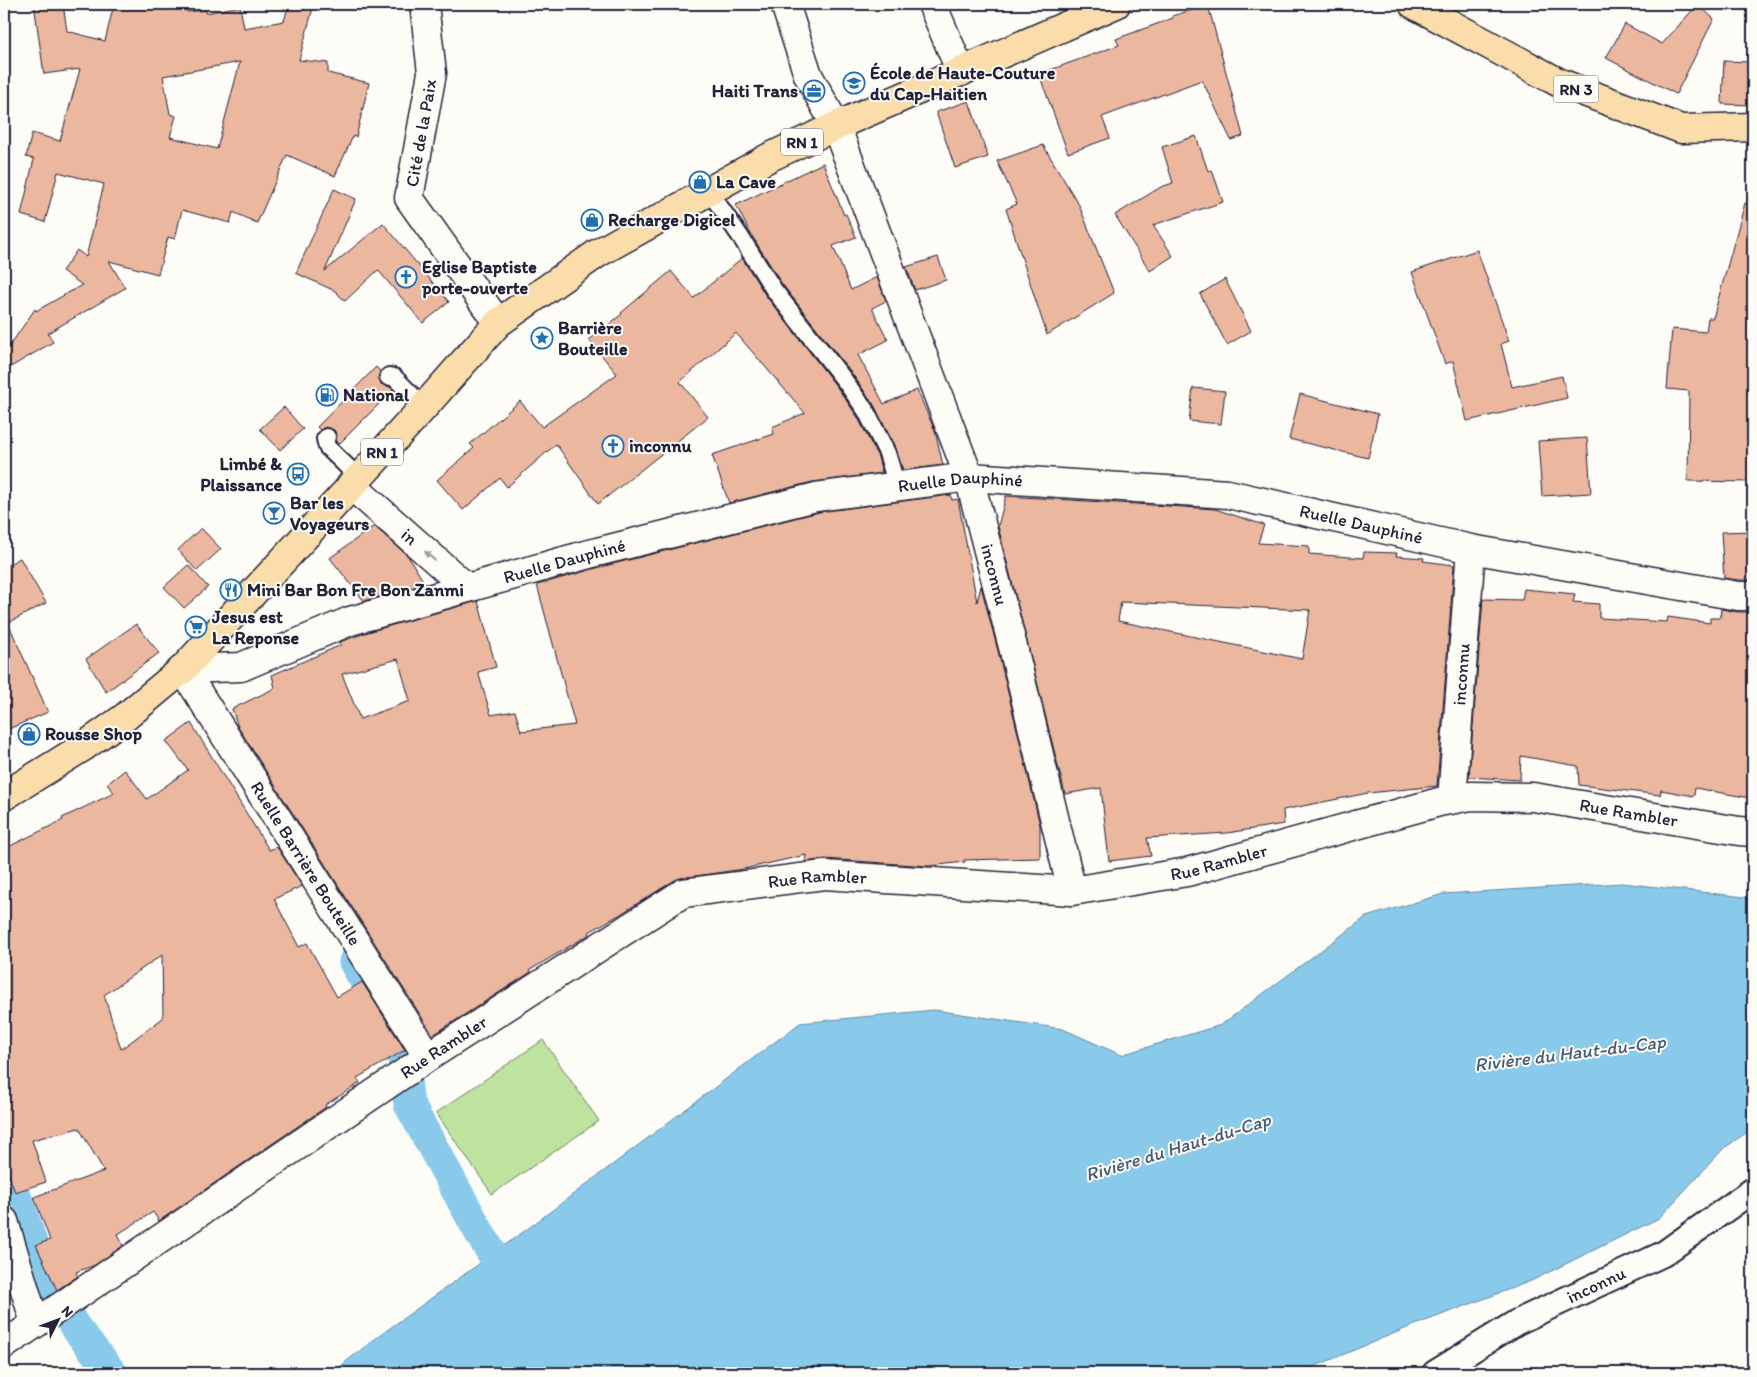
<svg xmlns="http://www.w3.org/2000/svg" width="1757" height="1377" font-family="Itim,sans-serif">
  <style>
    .green { fill: #bde39e; stroke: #70826c }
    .water { fill: #89caea; stroke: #6087a4 }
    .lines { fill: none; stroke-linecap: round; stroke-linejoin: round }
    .canal { stroke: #89caea; stroke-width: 31 }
    .building { fill: #ecb79f; stroke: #22223b; fill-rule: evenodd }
    .service-casing { stroke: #22223b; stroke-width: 20 }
    .pedestrian-casing { stroke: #22223b; stroke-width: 28 }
    .minor-casing { stroke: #22223b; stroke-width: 31 }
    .tertiary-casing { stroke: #22223b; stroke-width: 31 }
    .primary-casing { stroke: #22223b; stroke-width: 31 }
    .service { stroke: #fdfcf7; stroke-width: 16 }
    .pedestrian { stroke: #fdfcf7; stroke-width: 24 }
    .minor { stroke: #fdfcf7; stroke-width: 28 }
    .tertiary { stroke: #fdfcf7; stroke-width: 28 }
    .primary { stroke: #faddab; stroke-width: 28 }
    .oneway { fill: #9a9aa2 }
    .labels { text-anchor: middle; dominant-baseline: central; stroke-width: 4; stroke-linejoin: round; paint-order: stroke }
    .shield { fill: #fdfcf7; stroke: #646373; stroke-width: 1 }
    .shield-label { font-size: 16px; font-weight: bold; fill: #22223b }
    .poi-label { font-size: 18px; font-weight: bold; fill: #22223b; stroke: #fdfcf7; text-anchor: start }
    .street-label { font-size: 18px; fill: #22223b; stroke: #fdfcf7 }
    .water-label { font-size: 19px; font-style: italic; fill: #465d78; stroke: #fdfcf7 }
  </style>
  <rect width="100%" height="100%" fill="#fdfcf7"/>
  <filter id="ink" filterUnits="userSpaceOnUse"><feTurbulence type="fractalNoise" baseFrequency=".02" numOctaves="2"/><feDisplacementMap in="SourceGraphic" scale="10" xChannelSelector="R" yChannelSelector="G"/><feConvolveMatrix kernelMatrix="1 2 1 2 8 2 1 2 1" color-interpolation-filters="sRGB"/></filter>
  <g filter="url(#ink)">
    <!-- green -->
    <path class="green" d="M543,1040L599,1121L492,1194L436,1113Z"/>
    <!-- water -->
    <path class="water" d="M1622,883L1753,898V1128L1723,1149L1659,1218L1531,1281L1407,1328L1299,1373H332L372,1341L526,1230L800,1023L934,1010L1063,1029L1121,1055L1221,1025L1366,917L1443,894Z"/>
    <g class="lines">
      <!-- canal -->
      <g class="canal">
        <path d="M354,962L401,1044L409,1104L482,1237L515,1290"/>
        <path d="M4,1168L20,1206L41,1270L75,1327L112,1373"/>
      </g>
    </g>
    <!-- building -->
    <g class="building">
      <path d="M34,4H63L67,31L105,41L114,4H189L187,12L206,10V13L240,6L244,28L284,21L289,4H314L299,60L328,63V73L369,83L356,137L353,136L335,176L287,155L257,223L233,212L230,223L182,210L175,239L168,237L158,274L109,261L125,288L48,333L53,342L4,371V354L35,309L36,311L82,285L62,271L77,250L86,257L104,184L58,172L45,222L21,215L34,159L26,157L32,133L60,141L80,69L44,74ZM240,62L217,149L170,137L176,116L170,114L163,76Z"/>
      <path d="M1698,4L1714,19L1676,94L1606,58L1625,24L1662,44Z"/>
      <path d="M1208,5L1243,136L1231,140L1202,80L1102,117L1110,138L1068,153L1039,74L1119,45L1116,39L1173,18L1172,16Z"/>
      <path d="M1724,61L1753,62L1751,105L1722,104Z"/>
      <path d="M969,101L988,157L955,168L936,112Z"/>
      <path d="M1196,136L1208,171L1212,170L1223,202L1153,225L1173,256L1150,271L1115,215L1161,187L1173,183L1162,147Z"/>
      <path d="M1043,145L1079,205L1114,293L1047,335L1006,209L1017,204L997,161Z"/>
      <path d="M823,163L844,215L846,214L856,237L833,246L851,290L877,277L886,301L872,308L888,340L858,355L884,404L917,390L935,431L943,465L903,470L896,449L874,405L853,375L782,284L749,231L736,205Z"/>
      <path d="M334,189L356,199L325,271L383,223L449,302L423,323L378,270L345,301L335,291L296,273Z"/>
      <path d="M1745,203L1753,204V482L1688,481L1689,391L1667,389L1672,329L1706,332L1708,318H1713Z"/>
      <path d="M1477,250L1509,341L1501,344L1512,387L1562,376L1567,398L1467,421L1453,361L1445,364L1412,272Z"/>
      <path d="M938,257L946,280L915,290L906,267Z"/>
      <path d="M742,258L766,296L837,387L857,416L878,457L882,473L812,482L729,503L712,455L774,434L772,427L805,413L736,333L680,382L708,417L598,504L556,444L507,487L500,478L463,510L437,480L474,448L470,444L520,401L542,427L617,374L589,340L622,314L621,313L671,271L694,298Z"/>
      <path d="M1225,279L1251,331L1227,345L1200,294Z"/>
      <path d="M376,367L380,371L378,379L381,384L390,387L393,390L339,444L336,442L337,435L334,430L325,427L320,430L317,427Z"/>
      <path d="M1193,388L1225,391L1221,424L1189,421Z"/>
      <path d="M1300,394L1378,414L1368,458L1289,439Z"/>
      <path d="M284,407L303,429L280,450L260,429Z"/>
      <path d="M1587,438L1591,493L1542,496L1538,441Z"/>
      <path d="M951,495L952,500L958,499L977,602L981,586L998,651L1040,825V858L964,860L965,862L929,866L825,859L805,862L806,855L744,869L681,878L675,880L619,915L589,932L590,934L530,970L531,972L433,1035L238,727L232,709L275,688L272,675L341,645L340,642L368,632L478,601L496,667L478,672L491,715L515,711L521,731L575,725L537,585L593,569L819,512ZM398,659L410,701L360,719L342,674Z"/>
      <path d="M1006,496L1215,509L1264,525L1258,543L1309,546V554L1363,558L1364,552L1397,553L1396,556L1424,558L1423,561L1454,565L1437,786L1368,793L1283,810L1284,824L1227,833L1147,838L1151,856L1109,861L1101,788L1065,794L998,526ZM1121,602L1310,610L1302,659L1118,621Z"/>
      <path d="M374,526L408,556L425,584L364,601L330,558Z"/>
      <path d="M201,528L221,549L197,571L178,550Z"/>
      <path d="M1753,531V580H1739L1724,578L1721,532Z"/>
      <path d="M20,558L46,603L8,623L48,712L4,731V567Z"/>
      <path d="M188,565L208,587L184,608L164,587Z"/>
      <path d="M1524,589L1575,594L1573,602L1599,604V618L1667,622L1668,617L1710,623V618H1720L1721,609L1738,612H1753V769L1750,798L1695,788L1694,796L1661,790L1660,795L1579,785L1578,766L1521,756L1520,780L1469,777L1483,599L1522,600Z"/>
      <path d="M136,624L159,653L106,692L86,659Z"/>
      <path d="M191,723L269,850L277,847L302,886L274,899L299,947L307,943L337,997L362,982L405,1050L357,1078L360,1083L325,1105L326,1107L159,1221L153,1212L118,1234L123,1246L95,1265L76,1272L78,1276L57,1290L36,1245L50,1240L34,1197L104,1171L79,1128L32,1140L46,1182L15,1192L4,1162V849L63,820L62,818L114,793L107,784L125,770L147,799L188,770L166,741ZM162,955L163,1018L121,1049L104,995Z"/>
    </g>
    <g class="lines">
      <!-- service casing -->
      <g class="service-casing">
        <g id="service">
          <path d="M709,191L740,236L774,290L845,381L866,411L887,453L897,486"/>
          <path d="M388,377L389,376L394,377L424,407"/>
          <path d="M327,437L325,439L327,447L358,477"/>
        </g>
      </g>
      <!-- pedestrian casing -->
      <g class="pedestrian-casing">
        <g id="pedestrian">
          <path id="s1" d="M1435,1373L1517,1322L1663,1254L1753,1190"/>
        </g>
      </g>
      <!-- minor casing -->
      <g class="minor-casing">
        <g id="minor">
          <path d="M424,4L432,73L409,198L498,323"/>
          <path id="s2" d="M785,4L808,75L836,126L969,477L1013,647L1072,891"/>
          <path d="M932,4L961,72"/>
          <path id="s3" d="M351,485L467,588"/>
          <path id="s4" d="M183,669L428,1057"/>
          <path id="s5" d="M1452,799L1471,549"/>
          <path d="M4,1221L35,1323"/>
          <path id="s6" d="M4,1345L428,1057L683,893L824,875L1072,891L1187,872L1439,802L1471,796L1533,797L1739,831L1753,832"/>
        </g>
      </g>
      <!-- tertiary casing -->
      <g class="tertiary-casing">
        <g id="tertiary">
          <path id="s7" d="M183,669L241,667L350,621L589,554L816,497L969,477L1228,494L1471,549L1738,596H1753"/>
        </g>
      </g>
      <!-- primary casing -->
      <g class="primary-casing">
        <g id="primary">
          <path d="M1413,4L1558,82L1681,129L1753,127"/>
          <path d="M4,796L83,747L124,718L183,669L424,407L498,323L598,253L768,158L836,126L1116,4"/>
        </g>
      </g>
      <!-- service -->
      <use href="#service" class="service"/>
      <!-- pedestrian -->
      <use href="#pedestrian" class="pedestrian"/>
      <!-- minor -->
      <use href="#minor" class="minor"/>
      <!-- tertiary -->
      <use href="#tertiary" class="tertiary"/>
      <!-- primary -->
      <use href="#primary" class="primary"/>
    </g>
    <!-- one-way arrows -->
    <defs><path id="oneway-solid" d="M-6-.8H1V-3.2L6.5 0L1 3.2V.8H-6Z" transform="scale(1.25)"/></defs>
    <use class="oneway" href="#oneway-solid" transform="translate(430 556) rotate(-138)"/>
  </g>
  <!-- icons -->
  <defs>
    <g id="school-ring" transform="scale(1.125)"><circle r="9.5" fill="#fdfcf7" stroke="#1f6fb2" stroke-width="1.5"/><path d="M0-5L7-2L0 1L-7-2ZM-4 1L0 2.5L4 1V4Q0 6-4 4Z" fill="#1f6fb2"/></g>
    <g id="office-ring" transform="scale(1.125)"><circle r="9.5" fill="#fdfcf7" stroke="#1f6fb2" stroke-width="1.5"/><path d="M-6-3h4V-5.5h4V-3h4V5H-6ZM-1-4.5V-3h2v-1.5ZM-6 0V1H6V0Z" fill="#1f6fb2"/></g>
    <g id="shop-ring" transform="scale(1.125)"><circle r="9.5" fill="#fdfcf7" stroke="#1f6fb2" stroke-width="1.5"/><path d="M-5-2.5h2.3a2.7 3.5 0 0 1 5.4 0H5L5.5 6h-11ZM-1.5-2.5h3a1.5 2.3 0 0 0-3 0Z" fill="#1f6fb2"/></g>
    <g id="church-ring" transform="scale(1.125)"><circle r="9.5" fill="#fdfcf7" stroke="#1f6fb2" stroke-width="1.5"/><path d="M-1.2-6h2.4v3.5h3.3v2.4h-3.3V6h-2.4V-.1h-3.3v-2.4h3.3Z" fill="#1f6fb2"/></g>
    <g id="sight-ring" transform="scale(1.125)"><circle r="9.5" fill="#fdfcf7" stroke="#1f6fb2" stroke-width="1.5"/><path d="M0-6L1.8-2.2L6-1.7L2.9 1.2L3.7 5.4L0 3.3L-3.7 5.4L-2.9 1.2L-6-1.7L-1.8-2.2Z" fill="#1f6fb2"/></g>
    <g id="fuel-ring" transform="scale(1.125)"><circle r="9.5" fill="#fdfcf7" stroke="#1f6fb2" stroke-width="1.5"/><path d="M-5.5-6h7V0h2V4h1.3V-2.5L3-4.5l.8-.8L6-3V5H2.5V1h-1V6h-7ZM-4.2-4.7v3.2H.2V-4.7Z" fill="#1f6fb2"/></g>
    <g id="bus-ring" transform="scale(1.125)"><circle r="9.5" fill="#fdfcf7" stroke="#1f6fb2" stroke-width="1.5"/><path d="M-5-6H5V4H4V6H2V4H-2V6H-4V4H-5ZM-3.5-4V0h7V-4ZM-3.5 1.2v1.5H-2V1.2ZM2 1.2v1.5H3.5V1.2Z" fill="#1f6fb2"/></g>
    <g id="bar-ring" transform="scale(1.125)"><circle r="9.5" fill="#fdfcf7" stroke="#1f6fb2" stroke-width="1.5"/><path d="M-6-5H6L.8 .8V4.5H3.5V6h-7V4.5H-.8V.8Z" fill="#1f6fb2"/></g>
    <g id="restaurant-ring" transform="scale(1.125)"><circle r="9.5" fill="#fdfcf7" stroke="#1f6fb2" stroke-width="1.5"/><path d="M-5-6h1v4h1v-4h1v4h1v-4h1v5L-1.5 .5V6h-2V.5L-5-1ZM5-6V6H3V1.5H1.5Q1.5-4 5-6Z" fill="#1f6fb2"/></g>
    <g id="supermarket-ring" transform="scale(1.125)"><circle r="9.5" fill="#fdfcf7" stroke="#1f6fb2" stroke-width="1.5"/><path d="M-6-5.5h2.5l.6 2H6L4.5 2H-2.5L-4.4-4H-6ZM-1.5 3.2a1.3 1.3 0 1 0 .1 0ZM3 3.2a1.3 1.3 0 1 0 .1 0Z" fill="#1f6fb2"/></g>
  </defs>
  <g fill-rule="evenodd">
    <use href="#school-ring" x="854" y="83"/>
    <use href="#office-ring" x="814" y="91"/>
    <use href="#shop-ring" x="700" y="182"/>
    <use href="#shop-ring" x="592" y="220"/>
    <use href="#church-ring" x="406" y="277"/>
    <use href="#sight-ring" x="542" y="338"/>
    <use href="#fuel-ring" x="327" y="395"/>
    <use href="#church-ring" x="613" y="446"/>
    <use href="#bus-ring" x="298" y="474"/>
    <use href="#bar-ring" x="274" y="513"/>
    <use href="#restaurant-ring" x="231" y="590"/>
    <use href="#supermarket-ring" x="196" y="627"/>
    <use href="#shop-ring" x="29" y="734"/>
  </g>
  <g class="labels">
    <!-- shield labels -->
    <g class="shield">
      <rect x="1553.5" y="75.5" width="45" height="27" rx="4"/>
      <rect x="781" y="128.5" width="42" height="27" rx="4"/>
      <rect x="361" y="438.5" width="42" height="27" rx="4"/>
    </g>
    <g class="shield-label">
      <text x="1576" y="89">RN 3</text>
      <text x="802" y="142">RN 1</text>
      <text x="382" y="452">RN 1</text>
    </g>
    <!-- poi labels -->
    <g class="poi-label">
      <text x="870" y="73">École de Haute-Couture<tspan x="870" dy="21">du Cap-Haitien</tspan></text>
      <text x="798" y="91" text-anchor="end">Haiti Trans</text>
      <text x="716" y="182">La Cave</text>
      <text x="608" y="220">Recharge Digicel</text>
      <text x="422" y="267">Eglise Baptiste<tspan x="422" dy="21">porte-ouverte</tspan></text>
      <text x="558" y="328">Barrière<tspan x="558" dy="21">Bouteille</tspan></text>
      <text x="343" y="395">National</text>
      <text x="629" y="446">inconnu</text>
      <text x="282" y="464" text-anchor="end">Limbé &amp;<tspan x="282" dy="21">Plaissance</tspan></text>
      <text x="290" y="503">Bar les<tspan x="290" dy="21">Voyageurs</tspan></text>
      <text x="247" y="590">Mini Bar Bon Fre Bon Zanmi</text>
      <text x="212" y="617">Jesus est<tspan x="212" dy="21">La Reponse</tspan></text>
      <text x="45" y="734">Rousse Shop</text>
    </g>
    <!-- street labels -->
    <g class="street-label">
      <text transform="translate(421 133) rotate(-80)">Cité de la Paix</text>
      <text stroke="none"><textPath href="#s7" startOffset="804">Ruelle Dauphiné</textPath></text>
      <text stroke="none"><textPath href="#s7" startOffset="1209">Ruelle Dauphiné</textPath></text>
      <text stroke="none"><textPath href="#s3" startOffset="78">in</textPath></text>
      <text stroke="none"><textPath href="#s7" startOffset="399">Ruelle Dauphiné</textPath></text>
      <text stroke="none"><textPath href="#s2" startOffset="609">inconnu</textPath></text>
      <text stroke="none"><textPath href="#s5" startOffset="125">inconnu</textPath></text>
      <text stroke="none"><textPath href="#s6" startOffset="1776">Rue Rambler</textPath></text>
      <text stroke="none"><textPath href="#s6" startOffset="1356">Rue Rambler</textPath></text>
      <text stroke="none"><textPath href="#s4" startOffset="230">Ruelle Barrière Bouteille</textPath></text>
      <text stroke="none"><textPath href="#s6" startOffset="951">Rue Rambler</textPath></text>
      <text stroke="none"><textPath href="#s6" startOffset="531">Rue Rambler</textPath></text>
      <text stroke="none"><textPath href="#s1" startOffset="184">inconnu</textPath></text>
    </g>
    <!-- water labels -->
    <g class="water-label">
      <text transform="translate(1570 1053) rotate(-7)">Rivière du Haut-du-Cap</text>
      <text transform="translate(1178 1147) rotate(-17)">Rivière du Haut-du-Cap</text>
    </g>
  </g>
  <!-- margin -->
  <rect width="1757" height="1377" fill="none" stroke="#fdfcf7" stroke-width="20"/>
  <rect x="10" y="10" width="1737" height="1357" fill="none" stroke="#22223b" stroke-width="2" filter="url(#ink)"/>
  <!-- north arrow -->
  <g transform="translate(58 1320) rotate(48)" stroke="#fdfcf7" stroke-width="4" paint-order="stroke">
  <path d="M0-4L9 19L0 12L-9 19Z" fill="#22223b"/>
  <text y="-8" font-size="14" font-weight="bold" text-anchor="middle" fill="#22223b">N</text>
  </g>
</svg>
